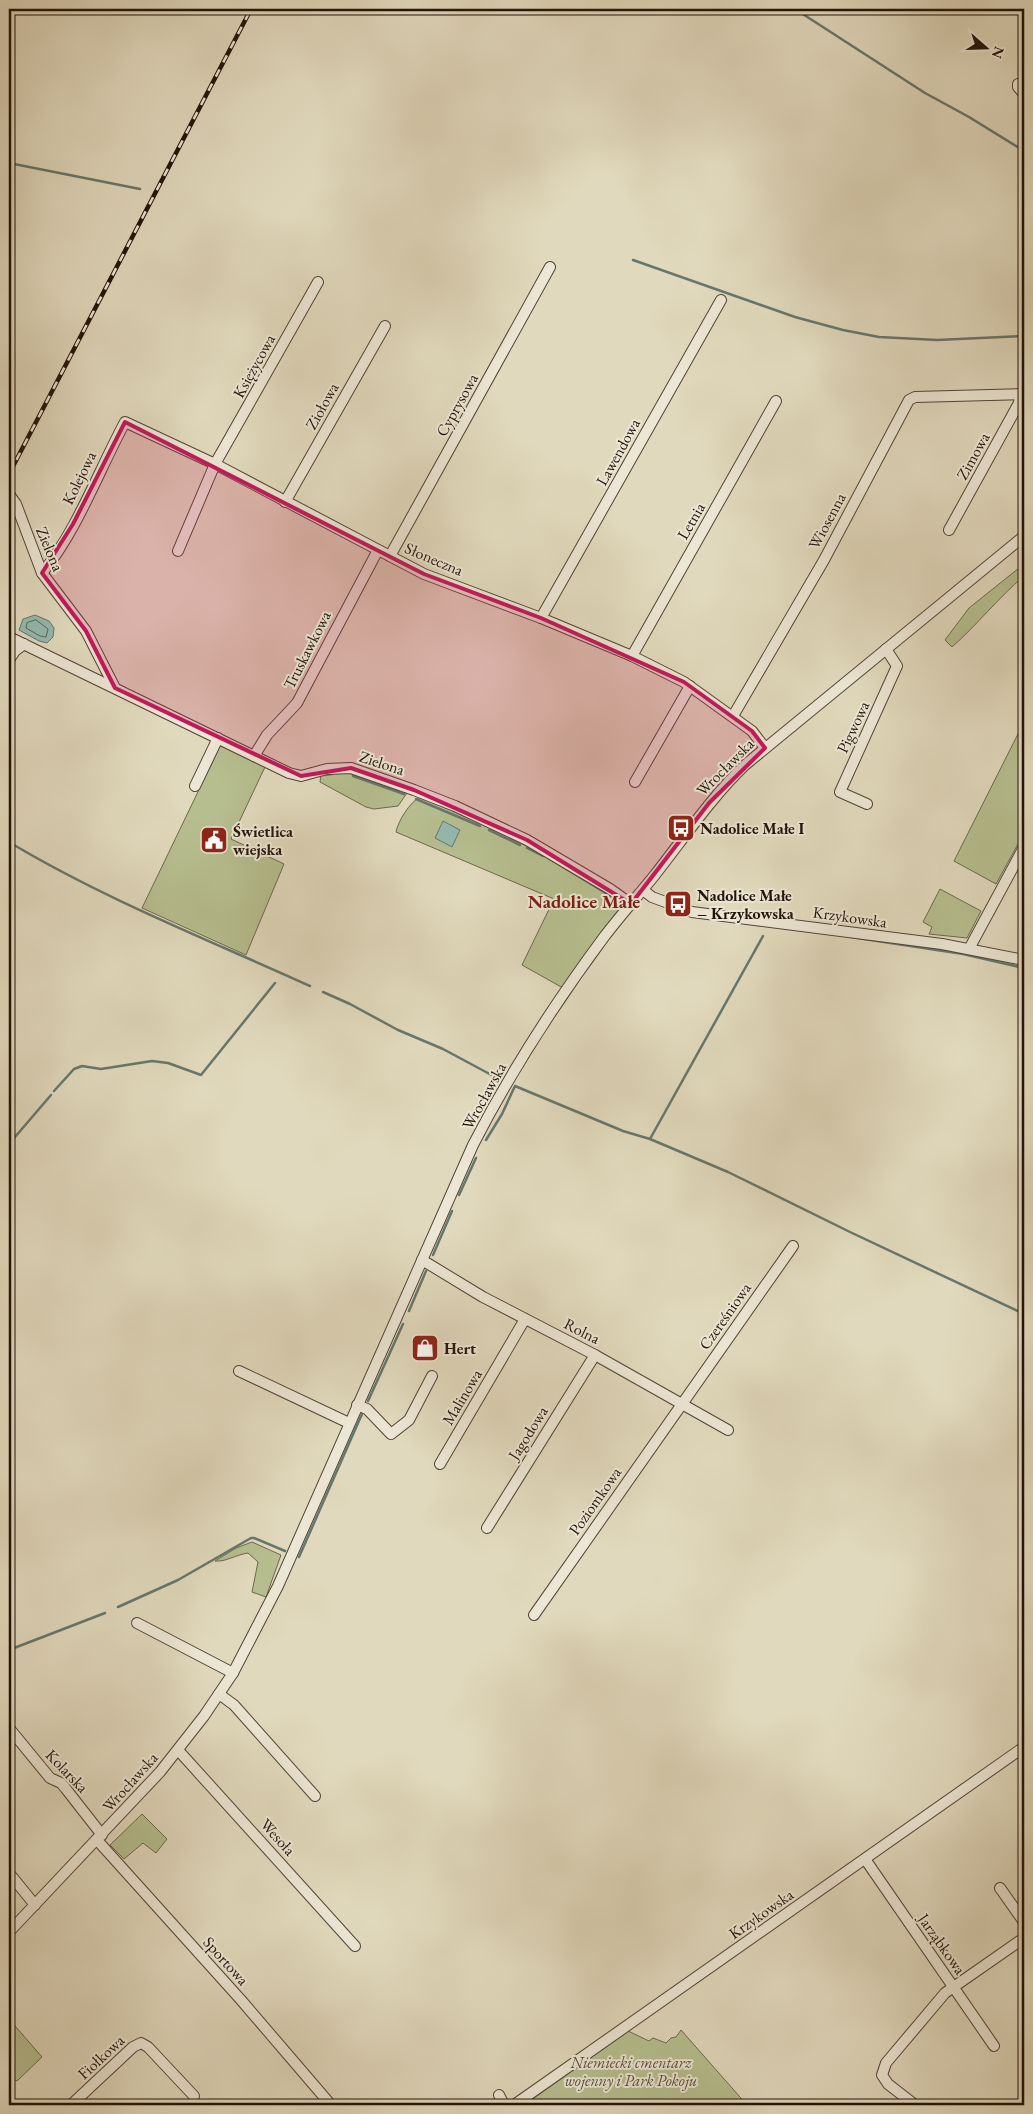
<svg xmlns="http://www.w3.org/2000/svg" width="1033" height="2114" font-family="'EB Garamond',serif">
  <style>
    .green { fill: #b6be8f; stroke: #6c684c }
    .water { fill: #94bab1; stroke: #66776d }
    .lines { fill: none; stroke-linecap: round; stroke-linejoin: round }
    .shore { stroke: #5b665c; stroke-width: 1 }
    .stream { stroke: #66776d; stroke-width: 2.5 }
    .minor-casing { stroke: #524435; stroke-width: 12 }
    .minor { stroke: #ece6d4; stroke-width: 10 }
    .rail-casing { stroke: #221308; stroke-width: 4.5 }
    .rail { stroke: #ece6d4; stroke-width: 2.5; stroke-dasharray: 8; stroke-linecap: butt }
    .marked { fill: #c2185b; fill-opacity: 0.2; stroke: #c2185b; stroke-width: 4; stroke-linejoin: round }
    .labels { text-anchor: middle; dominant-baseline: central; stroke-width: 4; stroke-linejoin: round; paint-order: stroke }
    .street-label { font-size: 16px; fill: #221308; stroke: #ece6d4 }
    .poi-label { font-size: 16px; font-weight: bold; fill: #221308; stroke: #ece6d4; text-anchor: start }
    .park-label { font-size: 16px; font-style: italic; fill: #564f37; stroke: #ece6d4 }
    .quarter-label { font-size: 19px; font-weight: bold; fill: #7a1f14; stroke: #ece6d4 }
  </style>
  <rect width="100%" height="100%" fill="#e1d9bd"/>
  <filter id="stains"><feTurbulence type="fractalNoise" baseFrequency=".004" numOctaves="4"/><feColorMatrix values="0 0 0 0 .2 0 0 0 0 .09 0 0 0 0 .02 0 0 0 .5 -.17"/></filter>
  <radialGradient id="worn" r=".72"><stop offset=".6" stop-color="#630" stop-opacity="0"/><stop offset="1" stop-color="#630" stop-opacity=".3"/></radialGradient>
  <!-- green -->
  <g class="green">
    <path d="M1024,564V576C998,598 977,625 952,647L945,640L969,608Z"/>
    <path d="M1022,726L1024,728V833L996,884L954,861Z"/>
    <path d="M221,744L265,767L231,839L284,864L246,955L142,908Z"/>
    <path d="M344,771L358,774L407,793L398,806L374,809L366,807L320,782L321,774Z"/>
    <path d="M420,797C451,810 617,882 622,908L563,988L522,965L554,899L396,832C398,821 410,802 420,797Z"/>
    <path d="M940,889L981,911L967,938L929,934L932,927L923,922Z"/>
    <path d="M252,1542L281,1555L266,1597L252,1592L258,1562L248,1553C235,1555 226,1562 215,1561L236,1548Z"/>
    <path d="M142,1814L167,1839L156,1853L143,1843L124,1859L110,1845Z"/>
    <path d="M9,2019L42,2057L17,2081L9,2077Z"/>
    <path d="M681,2030L747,2105H524L628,2031L649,2041L653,2038L666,2043L671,2038L676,2037Z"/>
  </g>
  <!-- water -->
  <g class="water">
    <path d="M35,615L49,621L54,628L53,637L47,643L39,641L19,630L23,619Z"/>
    <path d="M443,821L460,830L452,847L435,838Z"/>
  </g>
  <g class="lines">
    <!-- shore -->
    <path class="shore" d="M36,620L48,629L46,637L40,636L26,628L27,623Z"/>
    <!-- stream -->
    <g class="stream">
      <path d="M795,9L925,93L969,117L1024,151"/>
      <path d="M9,163L140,189"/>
      <path d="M633,260L795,317L843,330L879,337L937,340L1024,336"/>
      <path d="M323,775L332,774"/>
      <path d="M353,776L404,794"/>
      <path d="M416,799L480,826"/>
      <path d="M489,830L520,845"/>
      <path d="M9,842C104,899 209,940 310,986"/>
      <path d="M527,848L543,856"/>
      <path d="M552,860L617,900"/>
      <path d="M851,937L963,954L1024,968"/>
      <path d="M323,992L350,1004L398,1030L443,1049L499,1079"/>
      <path d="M54,1091L74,1069L82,1066L101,1069L152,1061L168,1063L201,1075L275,983"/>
      <path d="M650,1139L763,936"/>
      <path d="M486,1140L502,1114L515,1086L623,1131L650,1139L728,1172L850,1232L1024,1314"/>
      <path d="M9,1144L51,1095"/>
      <path d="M459,1195L476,1158"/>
      <path d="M433,1255L452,1211"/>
      <path d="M409,1311L426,1271"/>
      <path d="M368,1401L403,1324"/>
      <path d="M299,1557L362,1414"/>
      <path d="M118,1607L178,1580L251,1538H254L285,1551"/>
      <path d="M9,1650L105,1613"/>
    </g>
    <!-- minor casing -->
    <g class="minor-casing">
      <g id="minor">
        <path d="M1018,84V87L1024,94"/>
        <path d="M9,494L16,504L42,573L86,631L115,688"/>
        <path d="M285,502L385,326"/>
        <path d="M949,530L1019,403L1020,394"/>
        <path d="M178,551L215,464L318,282"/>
        <path d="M390,556L550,267"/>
        <path d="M42,573C77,531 99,470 125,422L215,464L424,574L541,618L632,656L684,682L752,731L765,748"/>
        <path d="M541,618L721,300"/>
        <path d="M9,637L289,773L301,776L327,769L351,768L414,790L455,806L527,840L610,889L631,904"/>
        <path d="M632,656L776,401"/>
        <path d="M9,660L15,651L24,644"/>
        <path d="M733,716L824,560L909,400L915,397L1024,394"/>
        <path d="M254,756L267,735L297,703L378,550"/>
        <path d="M635,782L690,686"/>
        <path d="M195,786L218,738"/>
        <path d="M867,804L840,792L897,666L886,649"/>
        <path d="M643,890L652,897L692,912L942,944L1024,960"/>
        <path d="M969,949L1024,847"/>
        <path d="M422,1260L483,1297L595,1355L728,1430"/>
        <path d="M239,1371L349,1423"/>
        <path d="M357,1405L367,1409L391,1434L409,1420L432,1376"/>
        <path d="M440,1464L525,1319"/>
        <path d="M487,1528L595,1355"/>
        <path d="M534,1615L793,1246"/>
        <path d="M137,1623L233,1673"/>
        <path d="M219,1694L234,1705L315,1796"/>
        <path d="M9,1728L50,1778L61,1783L66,1789L102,1835"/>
        <path d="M178,1750L355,1946"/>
        <path d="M97,1840L241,2000L331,2105"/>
        <path d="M865,1859L994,2046"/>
        <path d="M9,1873L35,1905"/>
        <path d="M1000,1888L1024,1922"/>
        <path d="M9,1932L160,1772L204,1716L233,1673L278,1586L473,1145C510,1073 555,1003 604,937C620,916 637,897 654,876C684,838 710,799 745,765L1024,536"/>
        <path d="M499,2095L504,2105"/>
        <path d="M71,2105L133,2047L141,2043L148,2047L194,2096"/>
        <path d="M514,2105L1024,1747"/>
        <path d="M915,2105L888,2084L882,2075L886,2063L945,1993L1024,1938"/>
      </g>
    </g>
    <!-- minor -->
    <use href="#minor" class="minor"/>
    <!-- rail casing -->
    <g class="rail-casing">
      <path id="rail" d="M9,474L251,9"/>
    </g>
    <!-- rail -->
    <use href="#rail" class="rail"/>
  </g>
  <!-- marked area -->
  <path class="marked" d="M125,422L424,574L541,618L684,682L752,731L765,748L709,803L631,904L527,840L414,790L351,768L301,776L115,688L86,631L42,573L73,524Z"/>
  <!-- icons -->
  <defs>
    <g id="bus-square" transform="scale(1.4375)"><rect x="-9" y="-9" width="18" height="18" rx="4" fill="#8f2418" stroke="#ece6d4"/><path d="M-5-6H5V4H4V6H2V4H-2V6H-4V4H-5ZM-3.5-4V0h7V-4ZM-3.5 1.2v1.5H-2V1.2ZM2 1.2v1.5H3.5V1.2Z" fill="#fff"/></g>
    <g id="civic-square" transform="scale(1.4375)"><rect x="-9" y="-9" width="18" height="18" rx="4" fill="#8f2418" stroke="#ece6d4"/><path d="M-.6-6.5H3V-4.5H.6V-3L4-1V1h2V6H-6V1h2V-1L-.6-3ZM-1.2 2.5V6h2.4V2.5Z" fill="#fff"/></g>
    <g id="shop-square" transform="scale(1.4375)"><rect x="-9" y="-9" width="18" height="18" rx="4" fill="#8f2418" stroke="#ece6d4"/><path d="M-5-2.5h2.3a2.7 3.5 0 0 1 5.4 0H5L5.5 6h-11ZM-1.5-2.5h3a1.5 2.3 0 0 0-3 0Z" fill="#fff"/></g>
  </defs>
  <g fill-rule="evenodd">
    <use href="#bus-square" x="681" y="828"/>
    <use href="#civic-square" x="214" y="840"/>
    <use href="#bus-square" x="678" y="904"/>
    <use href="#shop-square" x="425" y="1348"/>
  </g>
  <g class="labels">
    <!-- street labels -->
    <g class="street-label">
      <text transform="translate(254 366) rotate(-61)">Księżycowa</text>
      <text transform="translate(457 405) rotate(-61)">Cyprysowa</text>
      <text transform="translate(322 406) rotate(-61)">Ziołowa</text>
      <text transform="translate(618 452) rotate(-61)">Lawendowa</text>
      <text transform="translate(973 456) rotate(-61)">Zimowa</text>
      <text transform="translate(79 478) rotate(-64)">Kolejowa</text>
      <text transform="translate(691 521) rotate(-60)">Letnia</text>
      <text transform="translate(827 521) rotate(-62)">Wiosenna</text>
      <text transform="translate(50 549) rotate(67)">Zielona</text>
      <text transform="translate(434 559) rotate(23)">Słoneczna</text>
      <text transform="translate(307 650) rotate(-63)">Truskawkowa</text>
      <text transform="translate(853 727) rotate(-65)">Pigwowa</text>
      <text transform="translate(382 763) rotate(18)">Zielona</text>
      <text transform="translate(725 767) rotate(-45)">Wrocławska</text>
      <text transform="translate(850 917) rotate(8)">Krzykowska</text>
      <text transform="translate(484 1096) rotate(-61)">Wrocławska</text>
      <text transform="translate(725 1316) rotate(-55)">Czereśniowa</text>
      <text transform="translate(582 1331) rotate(27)">Rolna</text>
      <text transform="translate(462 1397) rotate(-59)">Malinowa</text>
      <text transform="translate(528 1433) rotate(-58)">Jagodowa</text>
      <text transform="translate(595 1501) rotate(-55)">Poziomkowa</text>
      <text transform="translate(67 1771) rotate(46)">Kolarska</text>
      <text transform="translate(130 1782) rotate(-48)">Wrocławska</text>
      <text transform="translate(278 1837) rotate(48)">Wesoła</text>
      <text transform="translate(761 1914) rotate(-35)">Krzykowska</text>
      <text transform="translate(942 1944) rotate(55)">Jarząbkowa</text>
      <text transform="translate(226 1961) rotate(48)">Sportowa</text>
      <text transform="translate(101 2057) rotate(-43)">Fiołkowa</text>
    </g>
    <!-- poi labels -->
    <g class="poi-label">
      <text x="700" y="828">Nadolice Małe I</text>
      <text x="233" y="831">Świetlica<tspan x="233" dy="18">wiejska</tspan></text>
      <text x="697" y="895">Nadolice Małe<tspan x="697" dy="18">– Krzykowska</tspan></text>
      <text x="444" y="1348">Hert</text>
    </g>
    <!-- park labels -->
    <g class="park-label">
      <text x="631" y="2062">Niemiecki cmentarz<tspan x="631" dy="18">wojenny i Park Pokoju</tspan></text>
    </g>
    <!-- quarter labels -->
    <g class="quarter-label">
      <text x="584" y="901">Nadolice Małe</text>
    </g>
  </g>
  <!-- margin -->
  <rect width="1033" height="2114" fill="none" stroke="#e1d9bd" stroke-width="30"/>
  <rect x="10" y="10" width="1013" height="2094" fill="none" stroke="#221308" stroke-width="2.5"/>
  <rect x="15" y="15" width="1003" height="2084" fill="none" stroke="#221308"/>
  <!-- north arrow -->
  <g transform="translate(986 48) rotate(110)" stroke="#ece6d4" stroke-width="4" paint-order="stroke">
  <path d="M0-4L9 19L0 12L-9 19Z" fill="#221308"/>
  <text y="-8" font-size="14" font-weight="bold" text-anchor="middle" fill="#221308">N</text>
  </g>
  <rect width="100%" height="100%" filter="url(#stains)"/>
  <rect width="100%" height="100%" fill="url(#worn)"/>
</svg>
